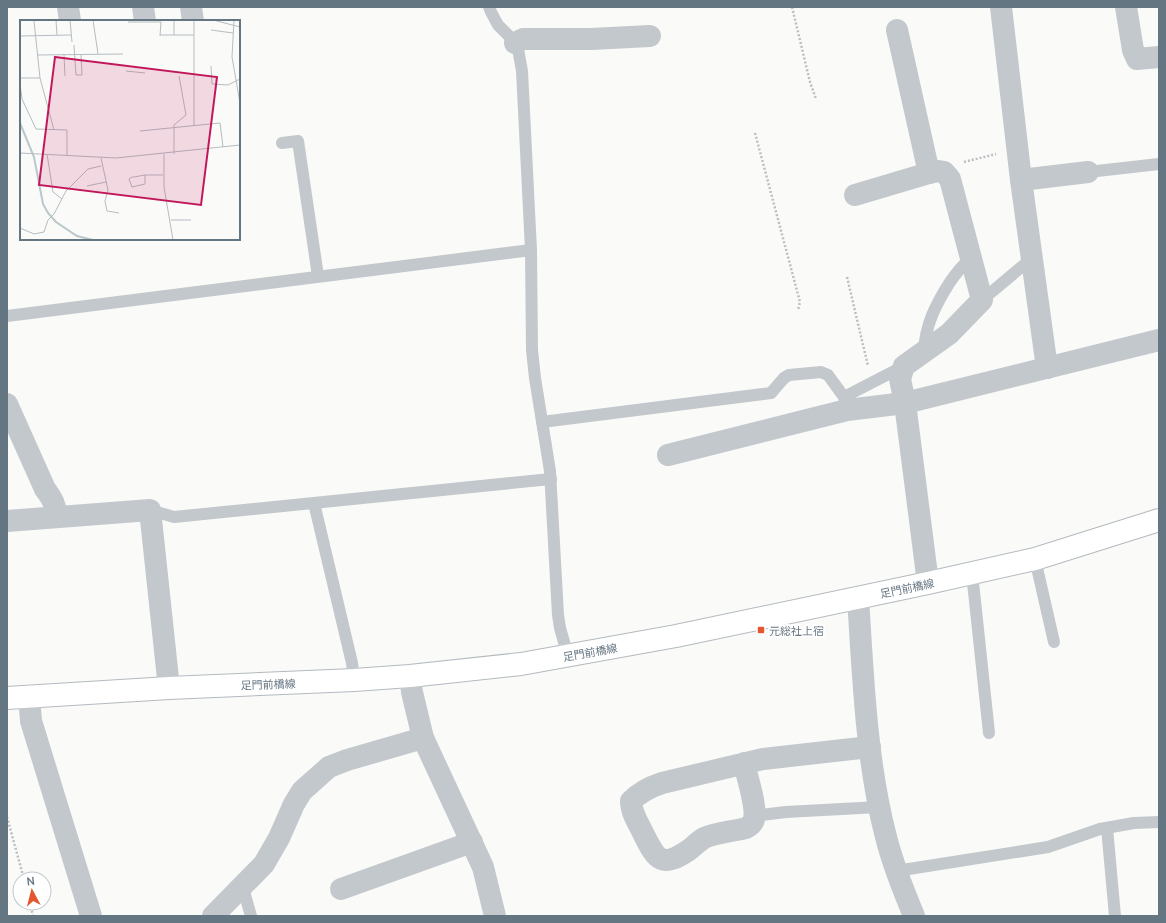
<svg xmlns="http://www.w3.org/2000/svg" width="1166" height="923" font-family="Manrope,'Noto Sans JP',sans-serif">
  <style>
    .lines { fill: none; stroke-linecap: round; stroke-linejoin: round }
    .secondary-casing { stroke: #b3babf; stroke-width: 24 }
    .path { stroke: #bbbfc2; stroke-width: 2.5; stroke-dasharray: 2 2; stroke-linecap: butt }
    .lane { stroke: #c3c8cc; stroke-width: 12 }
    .street { stroke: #c3c8cc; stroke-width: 22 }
    .secondary { stroke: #fff; stroke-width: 22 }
    .poi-dot { fill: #e4572e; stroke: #fff; stroke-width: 1.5 }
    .labels { text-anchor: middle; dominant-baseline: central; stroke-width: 4; stroke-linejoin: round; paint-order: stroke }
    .street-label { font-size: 11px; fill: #657683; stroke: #fff }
    .poi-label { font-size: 11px; fill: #657683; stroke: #fff; text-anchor: start }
    .inset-river { fill: none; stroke: #bbc7cb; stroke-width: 2 }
    .inset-road { fill: none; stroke: #b5bdc2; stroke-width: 1 }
    .view { fill: #c2185b; fill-opacity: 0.15; stroke: #c2185b; stroke-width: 2 }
    .inset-edge { fill: none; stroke: #657683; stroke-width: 2 }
  </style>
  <rect width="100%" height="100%" fill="#fafaf8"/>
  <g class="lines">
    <!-- secondary casing -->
    <g class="secondary-casing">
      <path id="secondary" d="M7,698L169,688L354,680L410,676L521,664L676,636L928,583L1035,559L1159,520"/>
    </g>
    <!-- path -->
    <g class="path">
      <path d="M792,7L810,82L816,99"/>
      <path d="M755,133L800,302L798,310"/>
      <path d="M964,162L996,154"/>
      <path d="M847,277L868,366"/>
      <path d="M7,817L24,879"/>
      <path d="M30,903L33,916"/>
    </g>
    <!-- lane -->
    <g class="lane">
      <path d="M489,7L491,12L498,25L511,38L518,49L522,71L531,250L532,350L535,378L550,471L558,615L560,628L568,656"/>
      <path d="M282,143L298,141L318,276"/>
      <path d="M1088,172L1159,164"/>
      <path d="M982,300L1031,259"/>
      <path d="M7,316L531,250"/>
      <path d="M924,352C925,325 936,304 950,282C957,273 961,265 971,259"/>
      <path d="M844,397L904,366"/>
      <path d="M542,422L771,393L784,378L789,375L821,372L828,375L844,397L847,410"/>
      <path d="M314,503L352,663L354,680"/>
      <path d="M150,510L174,517L551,479"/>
      <path d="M1035,559L1054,642"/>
      <path d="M972,573L989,733"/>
      <path d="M754,815H761L786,812L879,807"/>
      <path d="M1107,828L1115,916"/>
      <path d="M896,871L1048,847L1100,829L1134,823L1159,822"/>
      <path d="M241,889L245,895L251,916"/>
    </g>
    <!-- street -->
    <g class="street">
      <path d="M68,7L70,21"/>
      <path d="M143,7L145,21"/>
      <path d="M191,7L193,21"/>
      <path d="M1001,7L1021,180L1047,368"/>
      <path d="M1126,7L1133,50L1137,59L1159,57"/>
      <path d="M897,30L929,173L937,171L944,172L950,179L982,300L949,334L904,366L900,379L905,403L928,583"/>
      <path d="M515,43L523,39H591L650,36"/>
      <path d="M1021,180L1088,172"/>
      <path d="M855,195L929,173"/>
      <path d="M7,404L45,489C52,498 56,505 56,517"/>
      <path d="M668,455L847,410L905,403L1159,340"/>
      <path d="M7,521L150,510L169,688"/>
      <path d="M858,598C863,675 866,758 885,833C892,862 903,889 914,916"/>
      <path d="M410,676L412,692L423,738L483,867L495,916"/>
      <path d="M29,696L31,721L91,916"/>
      <path d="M744,763C747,777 757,806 754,819C753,824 750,826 746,828C735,831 714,833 704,838C699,841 694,846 689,850C662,868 657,861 644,835C639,824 631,813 631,801C640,792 650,787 662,783L763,759L870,747"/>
      <path d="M341,889L472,842"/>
      <path d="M213,916L264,864L279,838L294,804L302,791L329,767L347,760L423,738"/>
    </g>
    <!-- secondary -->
    <use href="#secondary" class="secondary"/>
  </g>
  <!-- markers -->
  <rect class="poi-dot" x="757" y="626" width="8" height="8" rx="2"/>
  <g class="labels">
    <!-- street labels -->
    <g class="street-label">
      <text transform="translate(907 588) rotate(-12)">足門前橋線</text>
      <text transform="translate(590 652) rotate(-10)">足門前橋線</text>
      <text transform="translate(268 684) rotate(-2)">足門前橋線</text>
    </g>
    <!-- poi labels -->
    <g class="poi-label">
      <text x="769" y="630">元総社上宿</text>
    </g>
  </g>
  <!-- overview -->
  <g transform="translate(20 20)">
    <rect width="220" height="220" fill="#fafaf8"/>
    <path class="inset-river" d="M0,103L14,137L23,184L28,193L36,202L57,216L73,220"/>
    <path class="inset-road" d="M36,0L37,15M50,0L52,22M73,0L78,34M154,0V15M174,0V106M193,0L220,7M214,0L212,37L220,83M14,1L20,58L34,110M108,2H141L140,16M191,10L213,13M140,15H174M0,16L51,15M54,25L56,55H62L61,35M17,35L103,34M44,35L45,56M191,46L192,64L208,65L220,59M106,51L125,53M0,58H20M0,64L2,79L16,109L47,110V135M120,111L200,103L203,127M0,133L96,138L220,125M27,134L33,172L42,179M144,134V167L153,220M154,134V105L166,95L159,56M81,138L88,170L85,181L87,191L99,193M125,155V164L112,167L109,159L112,157H114L125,155H143M67,166L86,162M151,200H171M0,208L14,214L24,212L28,200L34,194L46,171L68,149L81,146"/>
    <path class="view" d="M35,37L197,57L181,185L19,165Z"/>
    <rect width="220" height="220" class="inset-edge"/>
  </g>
  <!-- border -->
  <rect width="1166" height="923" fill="none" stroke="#657683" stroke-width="16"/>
  <!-- north arrow -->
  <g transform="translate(32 891) rotate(353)"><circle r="19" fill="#ffffff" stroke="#c1c8cd"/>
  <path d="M0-3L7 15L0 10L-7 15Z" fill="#e4572e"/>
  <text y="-6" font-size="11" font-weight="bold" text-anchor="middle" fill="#657683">N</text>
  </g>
</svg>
